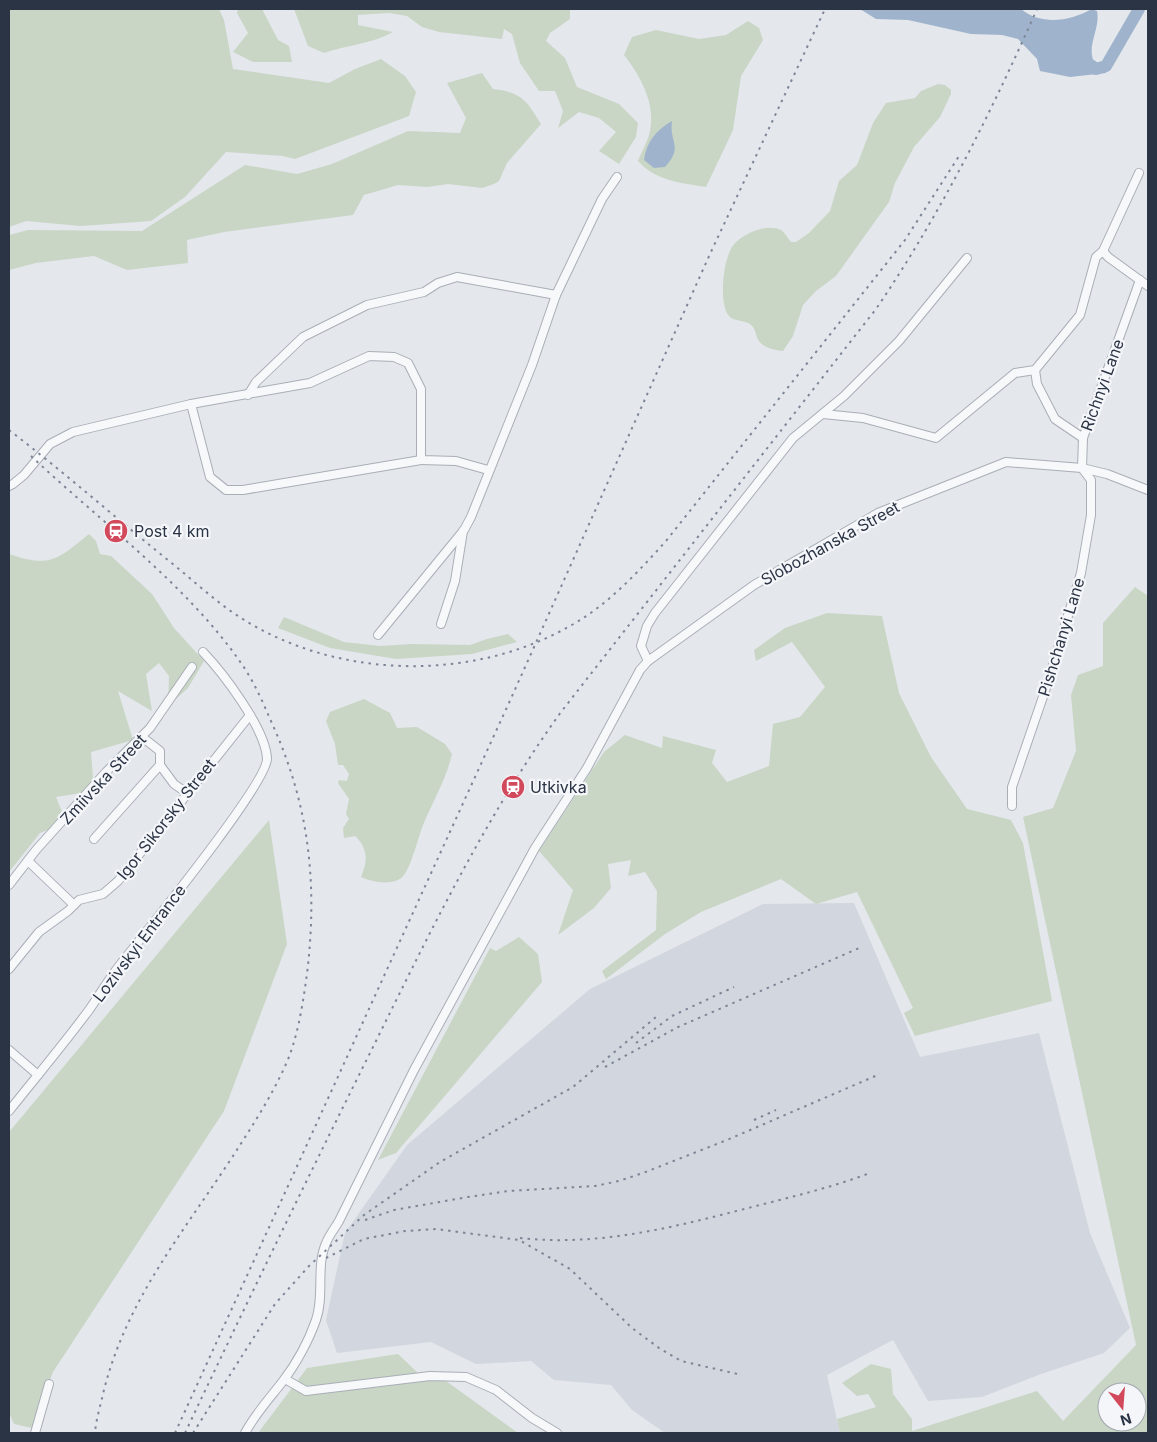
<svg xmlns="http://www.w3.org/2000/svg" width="1157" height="1442" font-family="Inter,sans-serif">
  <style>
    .built { fill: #d2d6de }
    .green { fill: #c9d6c5; fill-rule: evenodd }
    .water { fill: #9fb4cc }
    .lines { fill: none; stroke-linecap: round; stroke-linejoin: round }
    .river { stroke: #9fb4cc; stroke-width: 12 }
    .minor-casing { stroke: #a9aeb7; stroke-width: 10 }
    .minor { stroke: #f7f8fa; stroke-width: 8 }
    .rail { stroke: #7d8696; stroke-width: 2; stroke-dasharray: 2.5 5; stroke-linecap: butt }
    .labels { text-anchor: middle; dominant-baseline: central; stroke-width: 4.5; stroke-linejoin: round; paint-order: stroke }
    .street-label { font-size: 16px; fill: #2b3445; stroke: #f4f6f9 }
    .poi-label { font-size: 16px; fill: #2b3445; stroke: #f4f6f9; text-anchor: start }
  </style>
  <rect width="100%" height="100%" fill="#e4e7ec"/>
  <!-- built -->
  <path class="built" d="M854,903L920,1057L1039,1033L1090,1233L1130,1328L1104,1353L1041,1374L982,1397L928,1401L893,1340L827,1375L840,1433H665L632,1410L611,1385L554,1380L531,1361L476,1364L431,1342L337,1353L326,1320L345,1233L407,1145L590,989L763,904Z"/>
  <!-- green -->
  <g class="green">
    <path d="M9,9H219L224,20L233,69L329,83L355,69L381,59L405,76L416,92L409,116L295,159L283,156L226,152L185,197L151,221L81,226L26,221L9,227Z"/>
    <path d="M238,9H262L278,40L289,46L292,62H253L233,52L248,33L237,13Z"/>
    <path d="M294,9H570V19L550,33L546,41L565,58L577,87L619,104L638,123L636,137L619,164L599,151L616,132L599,118L579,112L558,128L563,111L555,91H539L520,63L512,34L504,29L502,39L439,32L422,27L407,16L389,13L358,15V25L393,32C372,44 347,45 324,53L308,46Z"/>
    <path d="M748,21L759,28L763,40L741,76L733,130L706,187C681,183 656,181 638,161C642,151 648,141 650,131C656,104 640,75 624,55L632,37L656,30L699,39L726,35Z"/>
    <path d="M482,73L493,89C522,92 527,101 541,124L507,163L499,181L494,184L482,188L448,184L427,187L398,185L364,195L353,215L224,232L187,240L188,263L127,270L94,256L36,263L9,270V235L28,230L142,231L245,165L297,174L332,164L408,131L460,133L466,118L447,83Z"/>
    <path d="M938,84L945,85L951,90V94L940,117L914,147L895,183L889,202L836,276L816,291L803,305L793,336L783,351C775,350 764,348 759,341C755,335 756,328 750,324C744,320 735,322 729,316C718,303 723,255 735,243C745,233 767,223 781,230C784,232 788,238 791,242H796L809,233L830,211L839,181L857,165L873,123L886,103L915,98L921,91Z"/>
    <path d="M89,534L96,541L100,554L111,556L152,594L174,628L204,661L188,688L168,706L169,676L159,663L146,674L152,711L118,691L133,740L91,752L94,791L56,797L66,822L40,833L9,872V554C50,568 57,560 89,534Z"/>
    <path d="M1135,587L1148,596V1433H840L837,1419L876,1407L868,1394L857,1396L842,1383L871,1364L891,1369L893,1394L912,1419V1431L1037,1391L1063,1421L1136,1345L1023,817L1053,808L1076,751L1071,695L1078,675L1103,666V623ZM1107,1392H1137V1422H1107Z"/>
    <path d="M827,613L882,616L899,693L931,757L967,809L1011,820L1023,843L1052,1001L915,1036L904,1013L913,1008L857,892L816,904L781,879L701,912L665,934L606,979L602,971L656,930L657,891L645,872L628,876L631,860L608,864L611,888L594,908L558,935L573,890L539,851L604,752L625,735L662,748L663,736L716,750L712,763L727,782L769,766L773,724L800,717L825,687L792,642L756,661L754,650L785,628Z"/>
    <path d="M284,617L344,642L380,646L412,644L470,645L487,639L508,634L517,642L472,654L396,659L330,648L278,628Z"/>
    <path d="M364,699L390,713L397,728L417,727L445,744L452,754C446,780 433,801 423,825C418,838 412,864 404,875C395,887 372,882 361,877C368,861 368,848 355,836L344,838L343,828L349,819L346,814L349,799L338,783L339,780L347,781L349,774L343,765H338L335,744L326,721L330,712Z"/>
    <path d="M269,820L287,944L224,1111L53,1372L32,1428L14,1424L9,1413L10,1131Z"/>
    <path d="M519,937L538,954L542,982L396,1153L378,1160L490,948L496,951Z"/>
    <path d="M398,1354L419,1374L435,1373L518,1433H258L307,1368Z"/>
  </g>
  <!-- water -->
  <g class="water">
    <path d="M860,9H1021C1042,26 1070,21 1092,9L1097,11C1101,30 1084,47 1096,66L1106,67V73L1070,77L1040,71L1037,59L1018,39L1002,35L971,34L908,20L876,19Z"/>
    <path d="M672,121C669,143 684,146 665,167L654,168L644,160C646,143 656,130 672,121Z"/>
  </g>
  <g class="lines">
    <!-- river -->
    <path class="river" d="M1089,64L1096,69L1106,66L1139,9"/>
    <!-- minor casing -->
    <g class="minor-casing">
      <g id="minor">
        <path d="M1103,251L1108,257L1148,286"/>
        <path d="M1035,370L1037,384L1055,419L1083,438L1140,280"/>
        <path d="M248,395L256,382L303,337L367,305L424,292L438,283L457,277L556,295"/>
        <path d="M191,404L210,477L226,490H243L421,460"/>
        <path d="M823,414L863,418L936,438L1015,373L1035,370L1080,315L1096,257L1103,251L1139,173"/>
        <path d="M9,486L13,484L24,475L50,444L73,432L191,404L310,383L369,356L394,357L408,363L421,389V460L456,461L488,470"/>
        <path d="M441,624L455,581L463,531"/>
        <path d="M378,635L464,530L471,517L532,365L556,295L602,199L617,177"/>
        <path d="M648,661L641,646L647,626L655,613L793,438L844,396L899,341L967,258"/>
        <path d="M142,737L160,751V765L174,784L187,793"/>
        <path d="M1012,806V787L1046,688L1081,573L1091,515V480L1082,468L1083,438"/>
        <path d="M94,839L160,765"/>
        <path d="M28,861L74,905"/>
        <path d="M9,885L36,850L106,772L150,728L192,667"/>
        <path d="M9,969L39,932L68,911L79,900L103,894L118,881L250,715"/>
        <path d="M9,1050L38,1075"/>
        <path d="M9,1111C36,1077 63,1045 89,1010C99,996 108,980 119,966C141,938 269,782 267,758C265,728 223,673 203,652"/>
        <path d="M285,1379L306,1391L430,1376L466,1377L496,1390L532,1418L557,1433"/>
        <path d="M35,1433L49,1384"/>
        <path d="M245,1433C255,1414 270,1398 283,1381C296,1364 309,1340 316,1320C325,1295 315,1265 327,1241C330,1234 335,1228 339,1221L414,1070L535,848L587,768L640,670L648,661L754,585L878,513L1006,462L1082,468L1107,474L1148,490"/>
      </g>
    </g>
    <!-- minor -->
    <use href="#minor" class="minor"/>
    <!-- rail -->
    <g class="rail">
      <path d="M9,430C65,473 118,520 174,565C195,582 215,601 238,616C334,679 470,683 570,626C608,605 637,573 666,541L905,240L961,153"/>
      <path d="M31,456C100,521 187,585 241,663C253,680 262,700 270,719C309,803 318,882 307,974C303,1002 299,1030 289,1057C275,1091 253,1125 233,1156C182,1234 125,1302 103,1394C100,1407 96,1420 95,1433"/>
      <path d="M636,1043L672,1016L734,987"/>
      <path d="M605,1067L678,1027L859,948"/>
      <path d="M754,1120L776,1110"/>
      <path d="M365,1220L394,1210L468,1197L508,1191L595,1186L619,1181L643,1173L727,1140L880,1074"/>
      <path d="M520,1238C601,1247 678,1226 756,1206C795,1196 833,1187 870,1173"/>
      <path d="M326,1258L364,1239L405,1231L436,1229L519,1240L570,1269L632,1328L659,1348L681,1361L742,1375"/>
      <path d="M175,1433L513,694L710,254L825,9"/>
      <path d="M185,1433C246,1304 309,1175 373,1047C430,932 486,816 561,712L876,309C940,215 991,113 1037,9"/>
      <path d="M193,1433L275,1304L309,1266L364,1215L440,1162L573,1087L656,1017"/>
    </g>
  </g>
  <!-- icons -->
  <defs>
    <g id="station-disc" transform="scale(1.25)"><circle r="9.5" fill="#d1495b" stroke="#f4f6f9"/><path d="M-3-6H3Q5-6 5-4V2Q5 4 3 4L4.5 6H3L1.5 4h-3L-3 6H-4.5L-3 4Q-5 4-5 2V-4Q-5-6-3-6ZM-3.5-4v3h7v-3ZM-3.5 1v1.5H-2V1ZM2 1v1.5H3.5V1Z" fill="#fff"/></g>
  </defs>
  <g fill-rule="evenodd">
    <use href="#station-disc" x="116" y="531"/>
    <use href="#station-disc" x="513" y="787"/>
  </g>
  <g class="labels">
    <!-- street labels -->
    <g class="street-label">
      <text transform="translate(1102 385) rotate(-70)">Richnyi Lane</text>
      <text transform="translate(830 543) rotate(-29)">Slobozhanska Street</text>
      <text transform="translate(1061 637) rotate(-73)">Pishchanyi Lane</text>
      <text transform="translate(103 779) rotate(-47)">Zmiivska Street</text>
      <text transform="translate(166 819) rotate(-52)">Igor Sikorsky Street</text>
      <text transform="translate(139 943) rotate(-53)">Lozivskyi Entrance</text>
    </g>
    <!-- poi labels -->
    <g class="poi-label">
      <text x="134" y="531">Post 4 km</text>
      <text x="530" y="787">Utkivka</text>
    </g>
  </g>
  <!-- border -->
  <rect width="1157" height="1442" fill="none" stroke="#2b3445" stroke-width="20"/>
  <!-- north arrow -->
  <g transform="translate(1122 1407) rotate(163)"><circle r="24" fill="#f4f6f9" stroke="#a4a8b1"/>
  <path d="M0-4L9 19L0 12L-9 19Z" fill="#d1495b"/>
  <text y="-8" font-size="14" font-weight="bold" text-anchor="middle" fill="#2b3445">N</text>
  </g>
</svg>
